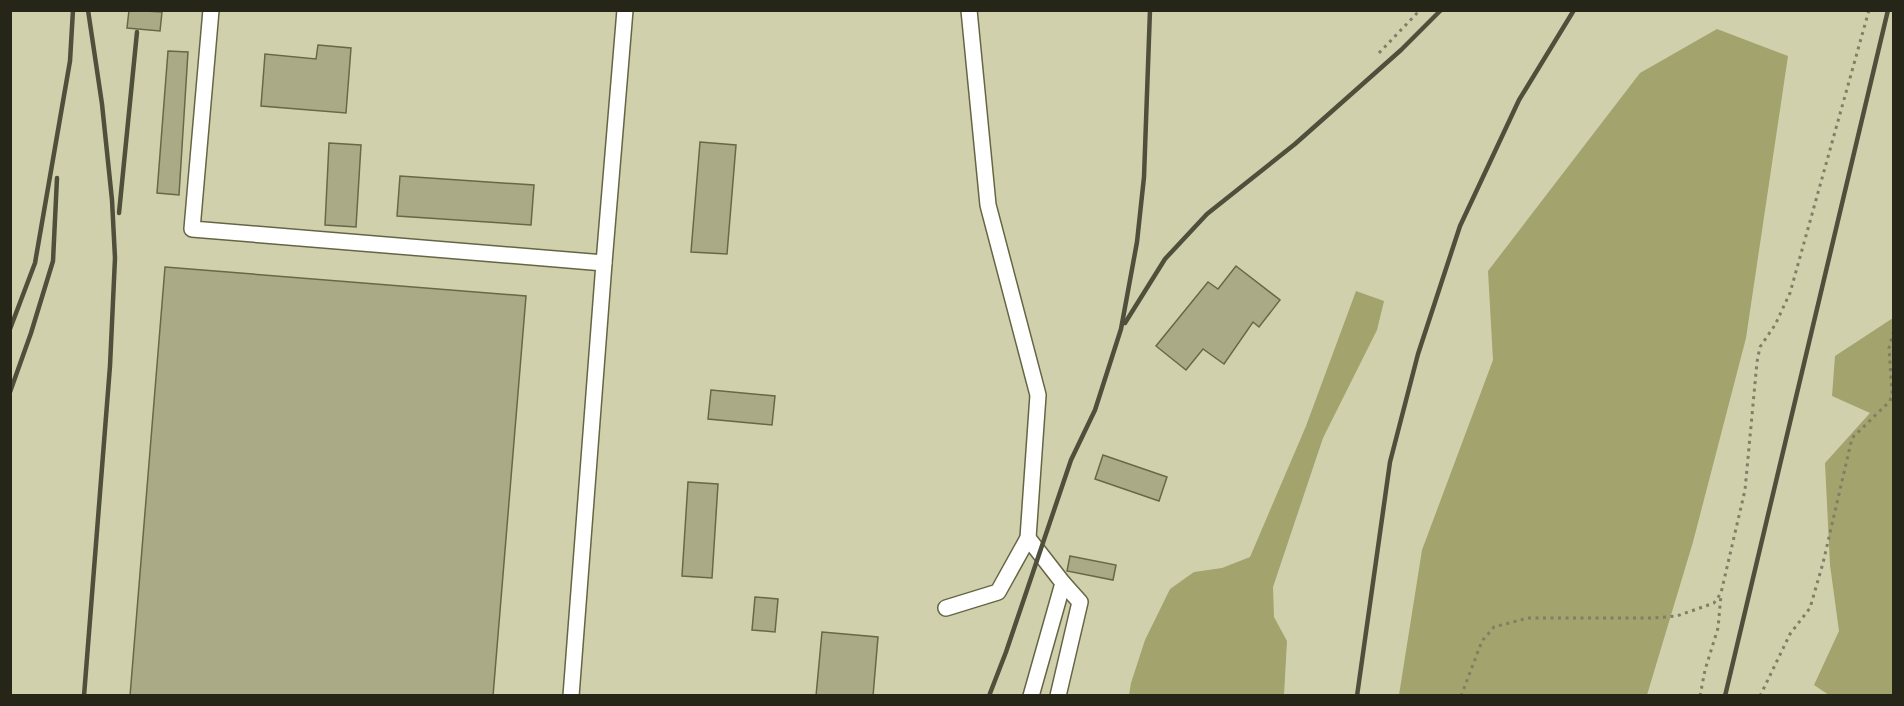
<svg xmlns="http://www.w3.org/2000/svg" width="1904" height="706" font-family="'Space Grotesk',sans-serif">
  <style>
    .green { fill: #a2a36d }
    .building { fill: #aaab86; stroke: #676846; stroke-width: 1.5 }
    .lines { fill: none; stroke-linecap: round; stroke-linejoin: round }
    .minor-casing { stroke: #656544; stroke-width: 18 }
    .path { stroke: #7e7f65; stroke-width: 3; stroke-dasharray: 3 4.5; stroke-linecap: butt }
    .minor { stroke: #fff; stroke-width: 15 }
    .rail { stroke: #4f4f3c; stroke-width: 4.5 }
  </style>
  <rect width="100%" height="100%" fill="#d0d1ac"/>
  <!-- green -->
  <g class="green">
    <path d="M1717,29L1788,56L1746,338L1693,542L1647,695H1399L1422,550L1493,360L1488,271L1640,73Z"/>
    <path d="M1356,291L1384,301L1377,330L1323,438L1273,587L1274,617L1287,641L1284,695H1129L1131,683L1145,640L1170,589L1194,572L1222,568L1250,557L1306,426Z"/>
    <path d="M1893,318V695H1829L1814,685L1839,631L1830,565L1825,463L1870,413L1832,396L1835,356Z"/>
  </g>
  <!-- building -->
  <g class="building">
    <path d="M129,10L162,12L160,31L127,28Z"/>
    <path d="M318,45L351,48L346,113L261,106L265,54L316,59Z"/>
    <path d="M168,51L188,52L179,195L157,193Z"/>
    <path d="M700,142L736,145L727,254L691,252Z"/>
    <path d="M329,143L361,145L356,227L325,225Z"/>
    <path d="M400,176L534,185L531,225L397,216Z"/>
    <path d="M1236,266L1280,300L1259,327L1253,322L1224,364L1203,349L1186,370L1156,346L1208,282L1218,289Z"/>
    <path d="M165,267L526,296L493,696H130Z"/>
    <path d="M711,390L775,396L772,425L708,419Z"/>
    <path d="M1103,455L1167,477L1159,501L1095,479Z"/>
    <path d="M688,482L718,484L712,578L682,576Z"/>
    <path d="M1070,556L1116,565L1113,580L1067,571Z"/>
    <path d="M755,597L778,599L775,632L752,630Z"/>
    <path d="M822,632L878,637L873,696H816Z"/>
  </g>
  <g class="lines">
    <!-- minor casing -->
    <g class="minor-casing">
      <g id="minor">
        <path d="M211,10L192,229L604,263"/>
        <path d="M1028,538L1063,583L1031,696"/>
        <path d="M946,608L998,592L1028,538L1038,395L988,205L969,10"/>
        <path d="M571,696L604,263L625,10"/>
        <path d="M1058,696L1080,602L1063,583"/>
      </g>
    </g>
    <!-- path -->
    <g class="path">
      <path d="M1379,53L1420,10"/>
      <path d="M1461,696L1482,641L1494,627L1528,618H1653L1677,616L1714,603L1721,593L1745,490L1757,362L1760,347L1775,325L1790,293L1869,10"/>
      <path d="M1700,696L1705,670L1718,628L1721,595"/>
      <path d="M1760,696L1790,634L1810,608L1823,563L1852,438L1890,401L1892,393L1889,348L1894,330"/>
    </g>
    <!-- minor -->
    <use href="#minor" class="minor"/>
    <!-- rail -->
    <g class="rail">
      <path d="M119,213L137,32"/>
      <path d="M1125,323L1165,259L1207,214L1295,144L1401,50L1441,10"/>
      <path d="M10,329L35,263L70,61L73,10"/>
      <path d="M10,392L31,333L53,261L57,178"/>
      <path d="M84,696L110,366L115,258L112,200L102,104L88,10"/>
      <path d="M989,696L1006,652L1071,460L1095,410L1121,329L1137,242L1144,177L1150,10"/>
      <path d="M1357,696L1390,462L1418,354L1460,226L1519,100L1574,10"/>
      <path d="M1725,696L1888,10"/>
    </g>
  </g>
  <!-- border -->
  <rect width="1904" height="706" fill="none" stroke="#262618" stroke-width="24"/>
</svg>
